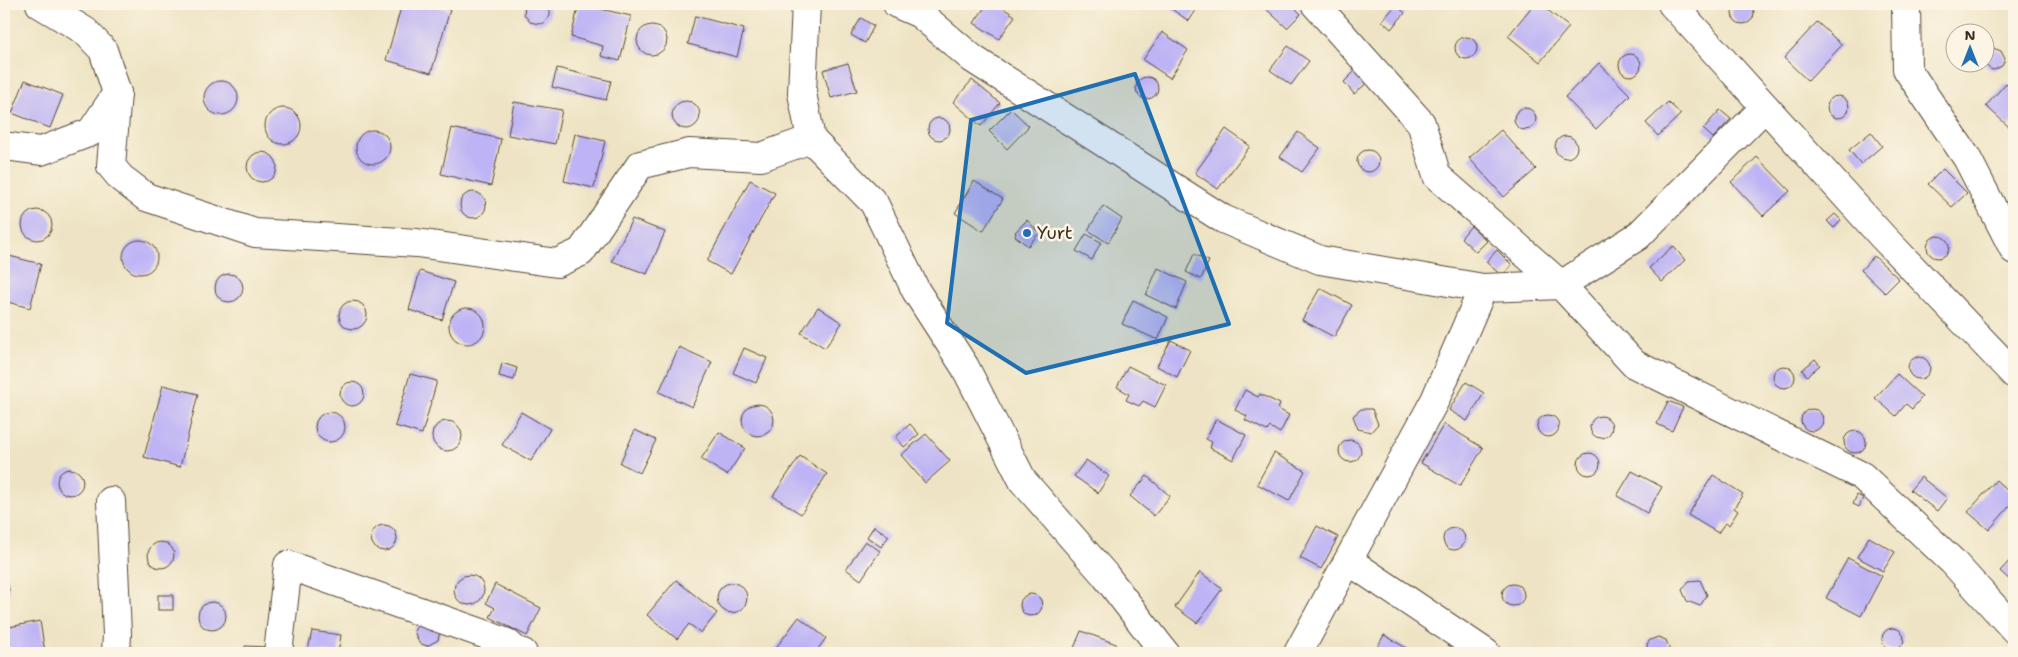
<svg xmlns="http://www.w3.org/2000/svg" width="2018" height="657" font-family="'Shantell Sans',sans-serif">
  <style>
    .building { fill: #beb4f5 }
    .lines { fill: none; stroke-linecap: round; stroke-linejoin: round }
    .street-casing { stroke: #564637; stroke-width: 30 }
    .street { stroke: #fff; stroke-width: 28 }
    .marked { fill: #1f6fb2; fill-opacity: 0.2; stroke: #1f6fb2; stroke-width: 4; stroke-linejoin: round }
    .poi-dot { fill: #1f6fb2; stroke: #fcf5e5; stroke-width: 2 }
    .labels { text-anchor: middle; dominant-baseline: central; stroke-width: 5; stroke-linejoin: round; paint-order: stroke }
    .poi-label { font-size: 18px; fill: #3b2a1e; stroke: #fcf5e5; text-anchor: start }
  </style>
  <rect width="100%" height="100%" fill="#fcf5e5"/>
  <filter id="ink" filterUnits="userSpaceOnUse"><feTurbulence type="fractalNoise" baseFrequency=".02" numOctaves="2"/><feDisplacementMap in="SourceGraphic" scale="10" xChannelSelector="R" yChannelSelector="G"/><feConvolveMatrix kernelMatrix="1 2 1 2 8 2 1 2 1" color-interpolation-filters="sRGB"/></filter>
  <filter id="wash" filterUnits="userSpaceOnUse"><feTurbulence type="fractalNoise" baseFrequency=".0096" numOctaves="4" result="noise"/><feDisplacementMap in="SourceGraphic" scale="20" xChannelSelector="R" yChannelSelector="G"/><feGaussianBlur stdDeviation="1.12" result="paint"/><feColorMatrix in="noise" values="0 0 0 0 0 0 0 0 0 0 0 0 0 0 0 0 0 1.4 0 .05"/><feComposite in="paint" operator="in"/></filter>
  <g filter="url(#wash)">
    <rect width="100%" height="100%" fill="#eee4c5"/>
    <g id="blocks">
      <!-- building -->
      <g class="building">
        <circle cx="1743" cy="13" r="11"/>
        <path d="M402,4H429L450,10L431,73L386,60Z"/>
        <path d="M525,4H550V16L544,23L539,24L530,22L524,14Z"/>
        <path d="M579,4L631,16L620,61L601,56L603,46L571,37Z"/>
        <path d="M987,4H997L1015,16L999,39L974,23Z"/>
        <path d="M1164,4H1200L1189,21Z"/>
        <path d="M1267,4H1291L1301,14L1287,28L1264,7Z"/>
        <path d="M1534,4H1540L1569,27L1540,62L1508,36Z"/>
        <path d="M1396,5L1405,13L1391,29L1382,21Z"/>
        <path d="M695,16L744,29L737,57L688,44Z"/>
        <path d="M861,18L874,26L865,43L851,35Z"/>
        <path d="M1817,22L1842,45L1808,81L1784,58Z"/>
        <circle cx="652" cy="40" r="15"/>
        <path d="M1162,32L1188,50L1170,78L1143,60Z"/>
        <circle cx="1466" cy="48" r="11"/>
        <path d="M1288,46L1309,61L1291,85L1270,70Z"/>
        <path d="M1993,48L2001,51L2005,59L2002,66L1994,70L1990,69L1983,62H1986V51Z"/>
        <circle cx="1630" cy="65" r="11"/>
        <path d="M848,63L857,91L831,98L823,70Z"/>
        <path d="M1599,63L1630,95L1596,129L1565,97Z"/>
        <path d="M557,68L611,81L606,100L552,87Z"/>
        <path d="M1356,70L1367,83L1354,94L1344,82Z"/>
        <circle cx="1147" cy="88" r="11"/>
        <path d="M25,80L63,95L50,128L12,113Z"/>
        <path d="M972,80L1000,103L981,126L953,102Z"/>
        <circle cx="221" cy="98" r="17"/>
        <path d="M2006,83L2014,90V120L2009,127L1986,106Z"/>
        <circle cx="1838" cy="107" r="11"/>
        <circle cx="686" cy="115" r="14"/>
        <path d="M514,102L562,110L555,144L508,135Z"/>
        <path d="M1668,102L1681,114L1658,136L1646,123Z"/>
        <circle cx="1525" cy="119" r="11"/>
        <circle cx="283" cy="126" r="18"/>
        <path d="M1011,109L1029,126L1007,149L989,131Z"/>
        <path d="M1720,110L1731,119L1713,138L1703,129Z"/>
        <circle cx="939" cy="129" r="11"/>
        <path d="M452,128L501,139L491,186L441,174Z"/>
        <path d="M1226,129L1250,146L1218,189L1195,173Z"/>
        <path d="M1501,130L1536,169L1504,197L1469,158Z"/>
        <circle cx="373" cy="147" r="17"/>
        <path d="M1298,132L1320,148L1302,172L1280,157Z"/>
        <path d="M1871,132L1882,146L1861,164L1849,150Z"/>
        <path d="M575,134L605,141L594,188L564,181Z"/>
        <circle cx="1566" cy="147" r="11"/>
        <circle cx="1368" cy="161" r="11"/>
        <circle cx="262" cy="167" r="15"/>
        <path d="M1757,157L1790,191L1763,216L1731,182Z"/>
        <path d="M1943,169L1967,193L1952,207L1928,184Z"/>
        <path d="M750,180L775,193L731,274L707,261Z"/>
        <path d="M974,181L1003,199L983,231L955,213Z"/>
        <circle cx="473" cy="205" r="13"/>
        <path d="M1103,206L1122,219L1108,243L1088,230Z"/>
        <circle cx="37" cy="225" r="15"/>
        <path d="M1835,214L1841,220L1834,228L1827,221Z"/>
        <path d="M632,219L665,232L647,274L612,261Z"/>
        <path d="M1027,220L1039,233L1028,246L1015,236L1016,233L1015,232Z"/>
        <path d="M1471,226L1487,241L1476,252L1461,238Z"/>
        <path d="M1086,234L1101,242L1092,260L1076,251Z"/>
        <circle cx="1938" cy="247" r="11"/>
        <circle cx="140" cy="257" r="17"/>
        <path d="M1673,246L1685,260L1662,282L1649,268Z"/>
        <path d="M1497,250L1512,265L1502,276L1486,262Z"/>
        <path d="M1194,254L1209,261L1201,279L1186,272Z"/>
        <path d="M5,255L41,264L30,308L4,301Z"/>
        <path d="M1874,256L1899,279L1885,293L1861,270Z"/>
        <path d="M1158,268L1187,282L1176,309L1146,295Z"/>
        <path d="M420,271L454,282L442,320L409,310Z"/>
        <circle cx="229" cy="288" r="14"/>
        <path d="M1320,288L1352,305L1334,337L1302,320Z"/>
        <path d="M1133,300L1168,317L1158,340L1122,324Z"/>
        <circle cx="353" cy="315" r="14"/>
        <path d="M818,307L842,323L825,348L801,333Z"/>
        <circle cx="467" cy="326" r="18"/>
        <path d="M1171,340L1190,350L1177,377L1157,366Z"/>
        <path d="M679,347L712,362L692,407L659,392Z"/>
        <path d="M744,348L767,358L756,383L733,373Z"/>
        <circle cx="1919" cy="368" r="11"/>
        <path d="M1815,359L1820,365L1807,376L1802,370Z"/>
        <path d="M502,363L517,368L514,380L499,376Z"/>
        <circle cx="1784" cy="377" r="11"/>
        <path d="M1128,366L1166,385L1155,407L1143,401L1139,406L1126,400L1129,394L1117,387Z"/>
        <path d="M410,374L437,381L422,434L395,426Z"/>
        <path d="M1897,374L1922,397L1912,409L1906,404L1896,416L1875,398Z"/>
        <circle cx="352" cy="394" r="12"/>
        <path d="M1466,382L1484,393L1467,421L1449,410Z"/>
        <path d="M163,385L198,394L180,467L144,457Z"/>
        <path d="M1245,390L1258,397L1260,394L1280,404L1278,409L1289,415L1280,433L1270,427L1267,431L1245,420L1247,416L1235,410Z"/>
        <path d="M1668,401L1683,407L1672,431L1657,424Z"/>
        <circle cx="758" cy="420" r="16"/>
        <path d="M4,406L9,407L5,431H4Z"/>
        <circle cx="1812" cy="420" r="11"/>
        <path d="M1361,409H1372L1378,424L1371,432L1358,429L1353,416Z"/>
        <path d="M521,412L550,429L531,461L502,445Z"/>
        <circle cx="330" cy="427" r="15"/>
        <circle cx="1548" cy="426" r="11"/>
        <circle cx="1601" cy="427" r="11"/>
        <path d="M1216,419L1246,435L1233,460L1210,448L1212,442L1206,439Z"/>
        <circle cx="447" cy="436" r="15"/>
        <path d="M910,424L919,434L904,447L896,437Z"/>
        <path d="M1444,424L1483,448L1460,486L1421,463Z"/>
        <path d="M635,430L656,440L640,473L620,463Z"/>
        <circle cx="1855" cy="442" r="11"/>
        <path d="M719,432L745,448L727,475L701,459Z"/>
        <path d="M926,434L950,461L925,483L901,455Z"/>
        <circle cx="1350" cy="451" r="11"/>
        <circle cx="1589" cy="464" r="11"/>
        <path d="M1274,453L1305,471L1289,501L1257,484Z"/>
        <path d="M800,456L827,474L801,514L773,496Z"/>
        <path d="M1086,460L1109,476L1098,493L1074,476Z"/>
        <circle cx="70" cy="482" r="13"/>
        <path d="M1632,471L1662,487L1647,513L1617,496Z"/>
        <path d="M1713,475L1743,494L1734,508L1738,511L1729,525L1725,523L1718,533L1688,515Z"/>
        <path d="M1147,476L1170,496L1154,516L1130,496Z"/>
        <path d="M1921,477L1947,498L1937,511L1910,490Z"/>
        <path d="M1996,480L2014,497V501L1989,530L1968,512Z"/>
        <path d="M1857,495L1863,498L1859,507L1853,504Z"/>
        <circle cx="384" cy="538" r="13"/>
        <path d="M874,526L889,536L881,547L867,537Z"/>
        <path d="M1317,526L1338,537L1321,569L1300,558Z"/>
        <circle cx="1454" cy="539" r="11"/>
        <path d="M1869,537L1895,552L1883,571L1857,557Z"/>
        <path d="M865,541L880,551L861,580L846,569Z"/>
        <circle cx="161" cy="555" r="13"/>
        <path d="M2014,556V584L2000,571Z"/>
        <path d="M1848,558L1882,576L1861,616L1826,598Z"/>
        <path d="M1200,572L1222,589L1197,623L1175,607Z"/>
        <circle cx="469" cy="590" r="15"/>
        <path d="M4,578L7,581L9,590L4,600Z"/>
        <path d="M676,580L717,613L701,633L689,624L677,639L647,615Z"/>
        <path d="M1700,580L1707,595L1700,606L1687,601L1682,590L1689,581Z"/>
        <circle cx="732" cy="598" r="15"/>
        <circle cx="1513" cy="595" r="11"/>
        <path d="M495,584L541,608L527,636L490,617L495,608L486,603Z"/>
        <circle cx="1031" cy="605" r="11"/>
        <rect x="158" y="595" width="15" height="15"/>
        <circle cx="212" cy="616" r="14"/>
        <path d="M799,617L826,638L815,653H772Z"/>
        <path d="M40,621L45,652L4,653V628Z"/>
        <path d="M418,624L440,632L438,640L427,646L419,643L414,631Z"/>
        <circle cx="1893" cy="639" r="11"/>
        <path d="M312,631L341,635L338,653L308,650Z"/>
        <path d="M1081,631L1116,644L1113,653H1072Z"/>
        <path d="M1384,635L1415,653H1374Z"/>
        <path d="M1658,637L1666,640L1669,648L1668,653H1648L1647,644L1650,640Z"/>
        <path d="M245,646L269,647L267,653H244Z"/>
      </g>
    </g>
  </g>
  <g filter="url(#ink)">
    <use href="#blocks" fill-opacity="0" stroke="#564637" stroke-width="1"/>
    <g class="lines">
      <!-- street casing -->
      <g class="street-casing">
        <g id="street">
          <path d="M806,4L802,93L811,139L874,203L916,291L965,367L1023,481L1105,575L1165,653"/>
          <path d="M897,4L920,14L973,59L1223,219L1320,260L1483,288L1561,285L1638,236L1765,107"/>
          <path d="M1315,4L1421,123L1437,176L1561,285L1634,364L1862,476L1952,561L2014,629"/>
          <path d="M1672,4L1882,236L2014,374"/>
          <path d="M1906,4L1907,69L1967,158L2014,250"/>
          <path d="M117,93L111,166L121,178L146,197L255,233L417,243L557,263L581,252L640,165L689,153L761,157L811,139"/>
          <path d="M4,146L41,151L91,132L117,93L103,50L85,31L40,4"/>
          <path d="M111,501L117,634L116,653"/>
          <path d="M1349,561L1486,653"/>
          <path d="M278,653L288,565L487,635L507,643L516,651L523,653"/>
          <path d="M1298,653L1435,400L1483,288"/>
        </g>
      </g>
      <!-- street -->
      <use href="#street" class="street"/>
    </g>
  </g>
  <!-- marked area -->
  <path class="marked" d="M1135,74L1229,324L1026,373L947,323L971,120Z"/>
  <!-- markers -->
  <circle class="poi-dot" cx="1027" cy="233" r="5"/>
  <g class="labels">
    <!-- poi labels -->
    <g class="poi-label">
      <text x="1037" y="233">Yurt</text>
    </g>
  </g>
  <!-- margin -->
  <rect width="2018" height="657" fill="none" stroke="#fcf5e5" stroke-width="20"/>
  <!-- north arrow -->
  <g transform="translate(1970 48)"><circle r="24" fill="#fcf5e5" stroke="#afa495"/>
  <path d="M0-4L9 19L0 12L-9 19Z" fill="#1f6fb2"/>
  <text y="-8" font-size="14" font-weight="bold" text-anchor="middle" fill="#3b2a1e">N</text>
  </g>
</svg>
